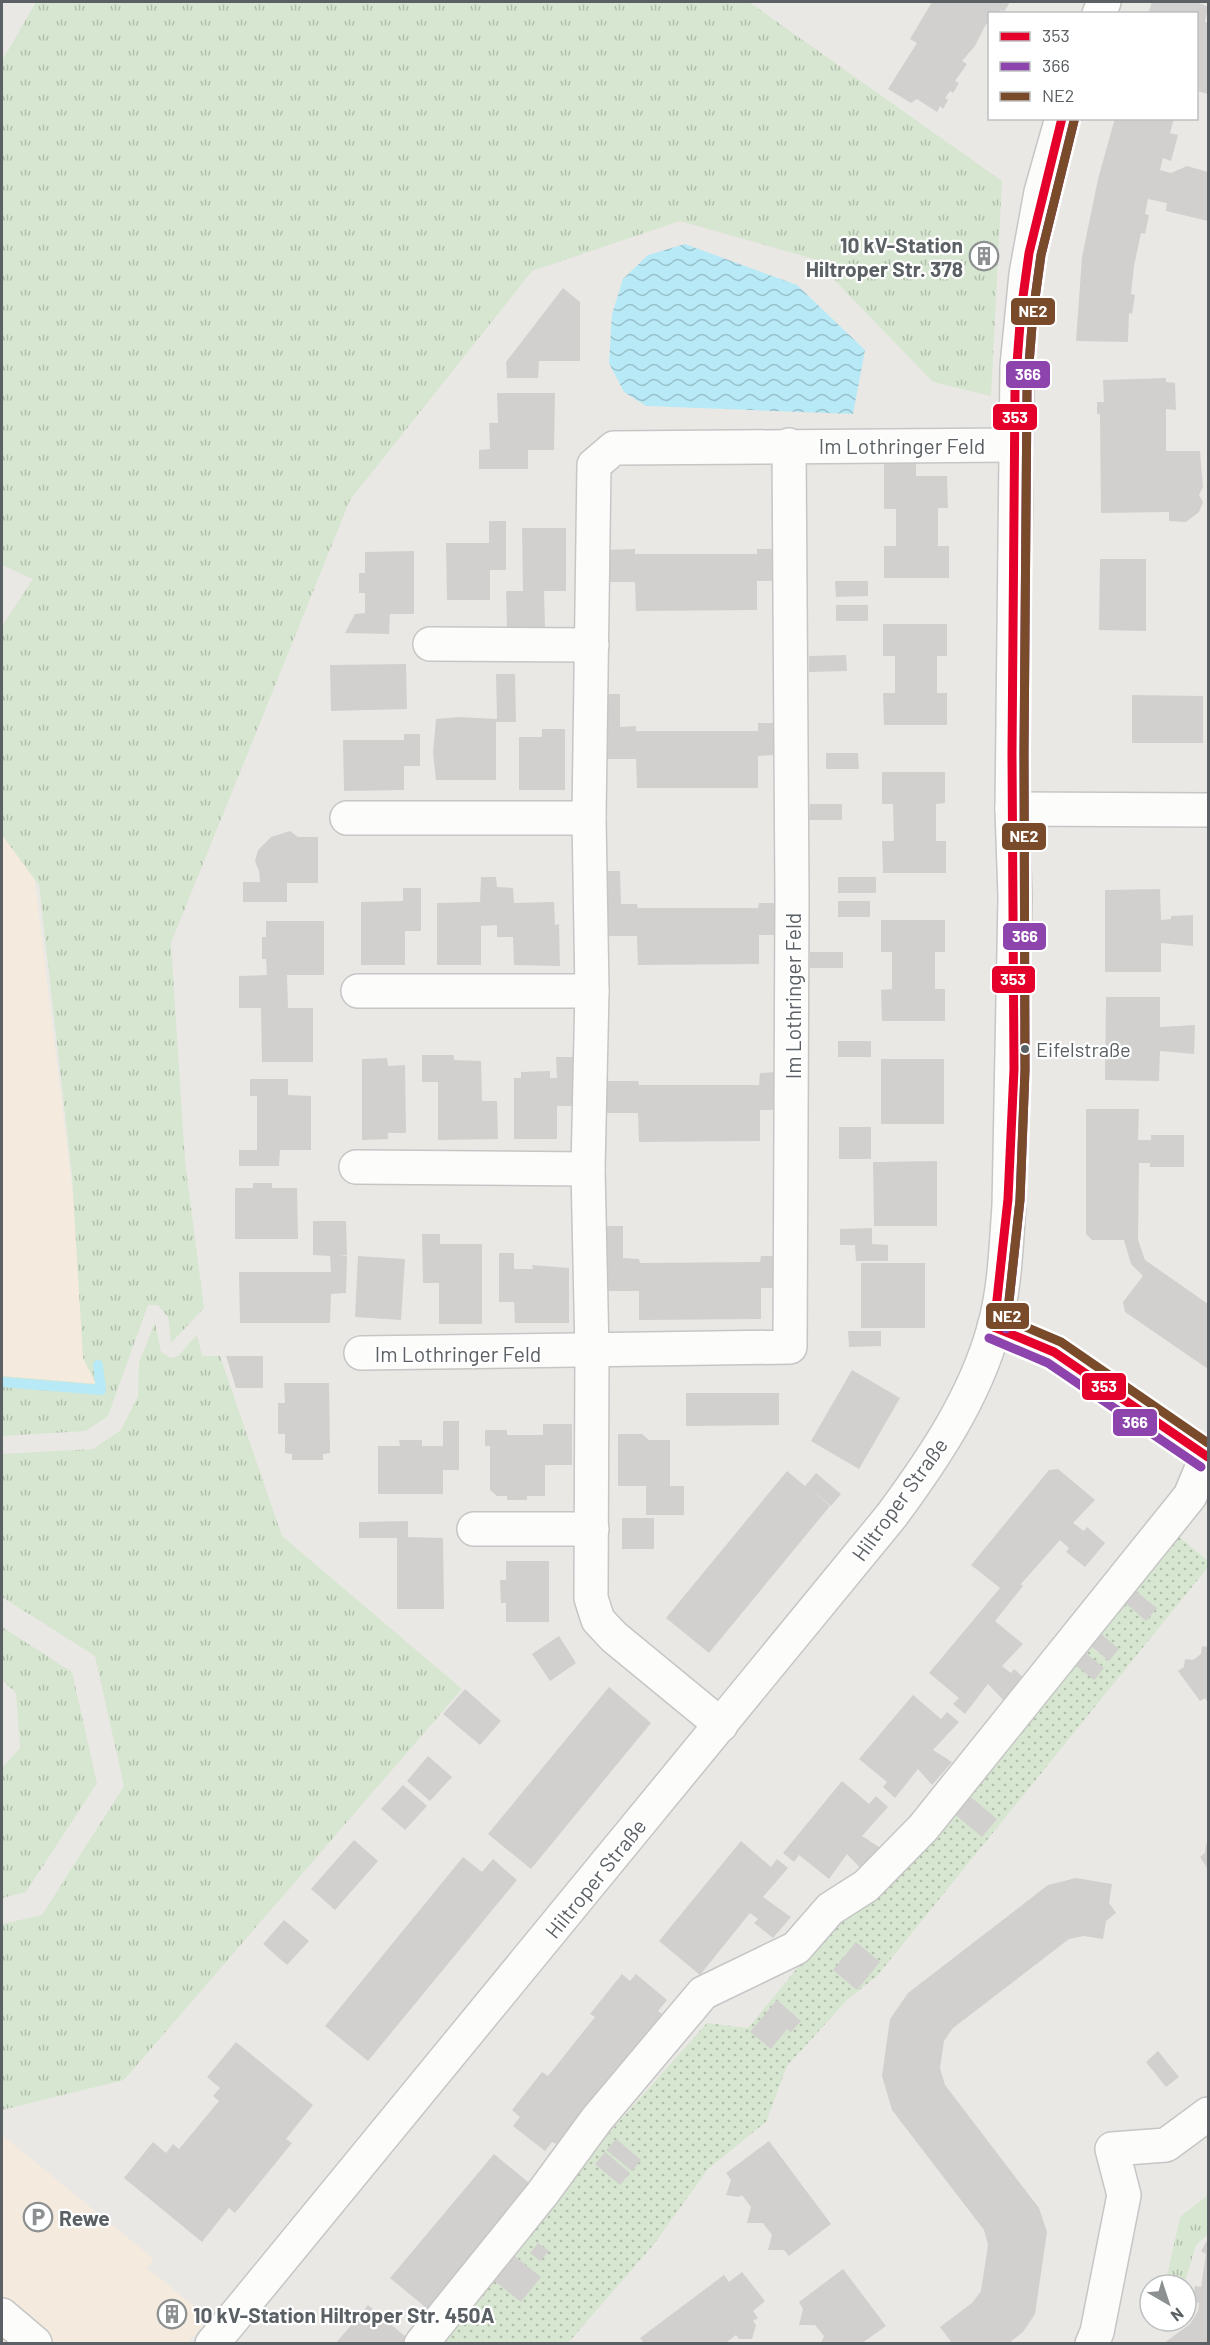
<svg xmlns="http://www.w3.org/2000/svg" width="1210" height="2345" font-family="Barlow,sans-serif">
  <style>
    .commercial { fill: #f4eadd }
    .grass { fill: url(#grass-tufts) }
    .garden { fill: url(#garden-dots) }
    .water { fill: url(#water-waves) }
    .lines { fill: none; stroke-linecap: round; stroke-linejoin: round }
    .stream { stroke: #b7eaf6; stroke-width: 10 }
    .building { fill: #d2d0cf }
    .minor-casing { stroke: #c6c6c6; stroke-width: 36 }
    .minor { stroke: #fcfcfb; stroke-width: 33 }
    .bus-1-casing { stroke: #fff; stroke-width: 14 }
    .bus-2-casing { stroke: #fff; stroke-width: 14 }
    .bus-3-casing { stroke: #fff; stroke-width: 14 }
    .bus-1 { stroke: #e4002b; stroke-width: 9 }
    .bus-2 { stroke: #8e44ad; stroke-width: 9 }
    .bus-3 { stroke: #7a4b2a; stroke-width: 9 }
    .bus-dot { fill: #5a6063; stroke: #fff; stroke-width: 2 }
    .labels { text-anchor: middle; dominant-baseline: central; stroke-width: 4.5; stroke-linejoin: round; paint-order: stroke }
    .bus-label { font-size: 20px; fill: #5a6063; stroke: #fff; text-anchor: start }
    .poi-label { font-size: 21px; font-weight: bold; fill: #5a6063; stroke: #fff; text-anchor: start }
    .street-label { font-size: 21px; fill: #5a6063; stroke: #fff }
    .line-badge { stroke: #fff; stroke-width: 2 }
    .badge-label { font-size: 16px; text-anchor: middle; font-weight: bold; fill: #fff }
  </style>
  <defs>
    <pattern id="grass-tufts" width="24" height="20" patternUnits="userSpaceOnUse" patternTransform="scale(1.5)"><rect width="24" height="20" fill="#d7e6d0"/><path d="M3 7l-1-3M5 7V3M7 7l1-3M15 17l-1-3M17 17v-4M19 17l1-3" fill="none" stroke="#b1beac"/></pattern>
    <pattern id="garden-dots" width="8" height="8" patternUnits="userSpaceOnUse" patternTransform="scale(1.5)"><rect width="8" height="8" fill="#d7e6d0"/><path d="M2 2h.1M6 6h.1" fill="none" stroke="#b1beac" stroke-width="1.8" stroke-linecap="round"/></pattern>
    <pattern id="water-waves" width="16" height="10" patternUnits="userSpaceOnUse" patternTransform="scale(1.5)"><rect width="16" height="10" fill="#b7eaf6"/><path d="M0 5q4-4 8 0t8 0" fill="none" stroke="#98c1cb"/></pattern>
  </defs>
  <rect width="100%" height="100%" fill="#eae8e5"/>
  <!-- commercial -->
  <g class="commercial">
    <path d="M2,835L33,866L96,1384L2,1376Z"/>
    <path d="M2,2135L154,2259L147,2268L209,2318L188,2343H2Z"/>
  </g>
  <!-- grass -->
  <g class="grass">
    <path d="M36,2H749L1002,181L991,396L933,382L814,259L680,221L532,271L350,500L171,943L185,1161L204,1308L171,1343L168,1317L158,1305H148L108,1416L86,1431L2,1436V1376L96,1384L83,1358L72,1176L39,885L2,835V626L33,579L2,565V61Z"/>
    <path d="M155,1322L161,1352L172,1358L178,1356L196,1336L198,1338L202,1356H220L282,1536L462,1689L124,2080L2,2110V1924L42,1915L124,1786L95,1656L2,1597V1454L93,1449L121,1430L138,1396L139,1363Z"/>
    <path d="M2,1627L72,1672L97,1783L26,1892L2,1898V1768L20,1748L16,1693L2,1680Z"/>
    <path d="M1208,2195V2234L1196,2245L1184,2285H1165L1180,2217Z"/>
  </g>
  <!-- garden -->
  <path class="garden" d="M1178,1536L1208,1561V1567L877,1976L847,2000L787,2066L766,2122L708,2169L654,2244L568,2343L437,2344L615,2126L707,2023L748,2028L836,1921Z"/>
  <!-- water -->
  <path class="water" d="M685,244L797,285L865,350L853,414L646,406L624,392L609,363L612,314L623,279L648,255Z"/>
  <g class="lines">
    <!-- stream -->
    <path class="stream" d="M2,1382L101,1390L98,1365"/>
  </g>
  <!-- building -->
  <g class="building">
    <path d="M932,2H1010L1004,12L1001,10L998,14H990V26L986,24L975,46L962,61L967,64L955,81L959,83L953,93L950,91L945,98L948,100L943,109L940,106L937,112L917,99L911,103L888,89L917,43L910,39Z"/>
    <path d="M1152,2H1197L1208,7L1205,22L1208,23V94L1197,91V14H1148Z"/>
    <path d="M1115,118H1174L1170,133L1178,135L1171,161L1163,158L1160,170L1171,173L1187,166L1208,172V221L1166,211L1167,203L1148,199L1145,214L1149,215L1145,234L1141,233L1134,266L1131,294L1135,295L1132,314L1129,313L1128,342L1076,341L1082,257L1098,179Z"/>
    <path d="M979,247L990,248L987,265L978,264Z"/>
    <path d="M563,288L580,302V361H539L538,378H507L506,362Z"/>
    <path d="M1166,378V382L1175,383L1176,410L1166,409V451H1200L1203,487L1199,495L1203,502L1199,512L1186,522L1169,521V512L1101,513L1100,414H1097V402H1104L1103,380Z"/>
    <path d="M497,393H555L554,450H528V469H479V450L490,449L489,423H498Z"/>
    <path d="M884,460H916V476H947L948,508H938V546H949V578H884V546H896V509H884Z"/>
    <path d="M489,521H506V570H490V600H447L446,543H489Z"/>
    <path d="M522,528H566V591H544L545,629H507L506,591H523Z"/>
    <path d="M635,549V554H757V549H773V581H757V610L636,611L635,582H603V550Z"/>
    <path d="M414,551V614H390L389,634L345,633L355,614L365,613V593H359V573H365V552Z"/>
    <path d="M1100,559H1146V631L1099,630Z"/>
    <path d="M835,581H868V596L836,597Z"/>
    <rect x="836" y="605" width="32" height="16"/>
    <path d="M883,624H947V656H937V693H947V725H884L883,693H895V656H883Z"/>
    <path d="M846,655L847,671L809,672V656Z"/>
    <path d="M406,664L407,709L331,711L330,665Z"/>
    <path d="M496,674H515L516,722H496V780H436L433,753L436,719L459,717L497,719Z"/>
    <path d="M604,694H620V727L636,726V731H758V723H774V755L758,756V788H637L636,759H604Z"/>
    <path d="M1132,695L1203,696V743H1132Z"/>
    <path d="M542,729H565V790H519V737H542Z"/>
    <path d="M404,734H420V766H404V790L344,791L343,740H404Z"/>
    <path d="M826,753H858L859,769H826Z"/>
    <path d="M882,772H945V803L936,804V841H946V873H883L882,841H894L893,804H882Z"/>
    <path d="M810,804H842V820H809Z"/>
    <path d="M290,831L298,837H318V883H287V902H243V882H260L259,871L255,861L258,850L271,837Z"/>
    <path d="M605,871H620L621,904H637L638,908H758L759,903H775V935H759V964L638,965L637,936H605Z"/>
    <path d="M481,877H496L497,887L513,888L514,903L554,902L555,925L559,924L560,966L514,965L513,937H497V925L481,926V965H437V903L480,902Z"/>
    <rect x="838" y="877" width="38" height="16"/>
    <path d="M403,888H421V931H405V965H361V902L403,901Z"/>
    <path d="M1160,889L1161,920L1171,919V916L1193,915V946L1161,943V972H1105V890Z"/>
    <rect x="838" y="901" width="32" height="16"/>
    <path d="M881,920H945V952H935V989H945V1021H882L881,990L892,989V952H881Z"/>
    <path d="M266,921H324V975H287L288,1008H313V1062H262L261,1008H239V976L267,975L266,959H262V937H266Z"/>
    <rect x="810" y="952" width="33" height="16"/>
    <path d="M1106,997H1160V1027L1195,1025L1194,1054L1160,1051L1159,1081L1105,1080Z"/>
    <rect x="838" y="1041" width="33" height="16"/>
    <path d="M422,1055H454V1060L481,1061L482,1101H497L498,1139L438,1140V1082H422Z"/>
    <path d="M556,1057H573L574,1106H557V1139H514V1078H521V1072L550,1071V1078H557Z"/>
    <path d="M387,1058L388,1066L405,1065L406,1133H388V1139L362,1140V1059Z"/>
    <rect x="881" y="1059" width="63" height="65"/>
    <path d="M776,1072V1110H760V1141L639,1142L638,1113H606V1081H638L639,1085H759L760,1073Z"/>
    <path d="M250,1079H288V1095L311,1096V1150H280L279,1166H239V1150H257V1096H250Z"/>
    <path d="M1086,1109H1139L1138,1140H1151V1135H1184V1167H1150V1163H1139L1138,1240L1145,1260L1208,1304V1369L1125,1312L1123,1302L1143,1276L1131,1264L1124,1240H1092L1086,1234Z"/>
    <rect x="839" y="1127" width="32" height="32"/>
    <path d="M937,1161V1226H874L873,1162Z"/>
    <path d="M253,1183H272V1188H297L298,1239H235V1188H253Z"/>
    <path d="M313,1221H346L347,1255H340L347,1256L346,1293L331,1294L330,1323H240L239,1272H331L330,1256L313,1255Z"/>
    <path d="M607,1226H623V1258L639,1259L640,1263L760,1262L761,1256H777V1288H761V1319L639,1320V1291H607Z"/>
    <path d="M872,1228V1244L888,1245V1261H856L855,1245H840V1229Z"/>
    <path d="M422,1234H440V1244H482V1324H439V1283H423Z"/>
    <path d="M499,1253H514V1269H533L532,1265L569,1268V1323H515L514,1302H499Z"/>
    <path d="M358,1256L405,1259L401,1320L355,1317Z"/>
    <rect x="861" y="1263" width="64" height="65"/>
    <path d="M848,1331H881V1346L849,1347Z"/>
    <path d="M226,1356H263V1388H236Z"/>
    <path d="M852,1370L900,1398L859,1469L811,1441Z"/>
    <path d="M284,1383H329L330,1453L323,1454V1460H292V1454L285,1453V1434H278V1403H285Z"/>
    <path d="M686,1393H779V1425L686,1426Z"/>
    <path d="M443,1421H459V1470H443V1494H378V1446H400L399,1440H422V1446H443Z"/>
    <path d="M543,1424H572V1465H545V1496H527V1500H507V1496H497L490,1490V1446H485V1430H507V1435H543Z"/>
    <path d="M618,1434H642L649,1440H670V1486H684V1515H646V1486H618Z"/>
    <path d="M1058,1469L1095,1500L1073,1523L1084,1531L1087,1527L1105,1543L1085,1567L1066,1552L1069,1548L1060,1540L1021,1584L1023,1586L995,1621L1023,1644L1002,1666L1011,1673L1014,1669L1024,1678L1004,1701L988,1684L965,1714L953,1704L959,1698L929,1673L1000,1588L971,1565L1049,1470Z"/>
    <path d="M787,1471L805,1486L816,1473L841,1494L831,1506L809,1488L830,1506L709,1653L666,1618Z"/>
    <rect x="622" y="1518" width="32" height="31"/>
    <path d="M408,1521V1537L443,1538L444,1609H397V1538H359V1522Z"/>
    <path d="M506,1561H549V1622H506V1603H501L500,1580H506Z"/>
    <path d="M1133,1589L1157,1608L1146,1621L1123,1601Z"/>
    <path d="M1099,1632L1119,1649L1109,1661L1089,1644Z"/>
    <path d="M559,1636L576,1663L550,1681L532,1654Z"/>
    <path d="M1202,1646L1208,1647V1703L1205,1698L1200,1701L1178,1671L1184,1667L1185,1659L1193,1660L1201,1654Z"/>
    <path d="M1081,1649L1104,1668L1094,1680L1071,1662Z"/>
    <path d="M609,1687L651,1723L531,1869L488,1834Z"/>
    <path d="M465,1689L501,1721L480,1745L443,1714Z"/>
    <path d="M913,1695L941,1719L947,1712L959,1722L933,1750L952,1762L932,1785L918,1769L895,1798L883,1787L887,1782L859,1759Z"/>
    <path d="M428,1756L452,1777L430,1801L407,1781Z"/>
    <path d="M842,1781L869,1804L876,1796L888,1807L862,1836L882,1849L863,1871L847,1854L829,1879L799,1855L794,1862L783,1853Z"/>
    <path d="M403,1785L427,1806L405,1830L381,1809Z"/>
    <path d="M967,1794L997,1819L982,1837L952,1812Z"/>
    <path d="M354,1840L378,1861L335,1910L311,1889Z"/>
    <path d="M741,1841L771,1867L777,1859L788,1868L763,1897L791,1917L773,1938L754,1923L758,1919L750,1913L700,1975L659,1941Z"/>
    <path d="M1206,1844L1208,1845V1869L1200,1857L1205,1853Z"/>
    <path d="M463,1857L482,1872L493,1859L517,1880L368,2061L325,2026Z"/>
    <path d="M1076,1878L1112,1884L1109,1903L1116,1913L1106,1921L1103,1939L1084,1936L1069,1939L953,2028L944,2041L940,2068L945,2085L1039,2208L1047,2232L1035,2314L1023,2332L1009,2343H952L940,2327L972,2303L981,2291L988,2245L984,2230L892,2110L882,2076L890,2019L908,1993L1048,1885Z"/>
    <path d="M284,1920L309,1941L287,1965L263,1944Z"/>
    <path d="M856,1942L880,1962L857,1990L833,1970Z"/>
    <path d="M622,1974L630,1981L636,1974L667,2000L658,2011L662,2014L556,2144L552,2142L545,2151L513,2126L520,2117L512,2110L542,2072L548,2076L595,2017L590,2014Z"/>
    <path d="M777,2000L801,2021L791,2032L787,2029L771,2049L750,2032Z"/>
    <path d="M236,2042L313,2105L286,2139L292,2143L235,2213L229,2208L202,2242L124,2178L153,2142L166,2153L173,2144L179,2149L219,2101L213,2096L220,2088L207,2077Z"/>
    <path d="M1158,2051L1179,2077L1166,2087L1146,2062Z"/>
    <path d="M616,2139L641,2160L632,2171L606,2150Z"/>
    <path d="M769,2141L831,2224L789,2256L784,2250H768L772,2235L763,2223H747L751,2207L742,2195L739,2197L726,2195L731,2180L726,2173Z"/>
    <path d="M605,2152L630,2173L620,2185L595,2164Z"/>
    <path d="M494,2154L533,2186L430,2311L390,2278Z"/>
    <path d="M1208,2239V2343H1164L1190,2324L1198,2311L1199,2303L1193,2302L1195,2286L1201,2287L1206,2254L1201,2251Z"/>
    <path d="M538,2243L549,2251L540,2261L530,2253Z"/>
    <path d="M512,2254L541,2277L521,2302L492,2279Z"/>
    <path d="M843,2269L886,2326L862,2343H821L824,2336L815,2325H799L803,2309L799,2302Z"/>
    <path d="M742,2272L765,2301L753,2311L758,2318L753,2321L756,2325L752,2339H739L736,2335L726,2343H644L640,2338L724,2275L729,2282Z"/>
    <path d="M368,2305L407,2338L402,2343H336Z"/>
    <path d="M174,2307L179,2310L170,2322L165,2318Z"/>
  </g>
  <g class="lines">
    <!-- minor casing -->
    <g class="minor-casing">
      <g id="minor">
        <path d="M1099,14L1104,2"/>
        <path d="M430,644L592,645"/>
        <path d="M1012,809L1208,810"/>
        <path d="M347,818H589"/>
        <path d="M358,991H592"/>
        <path d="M356,1167L588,1169"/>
        <path d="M994,1327L1054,1352L1208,1457"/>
        <path d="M361,1353L790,1347L792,898L789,445"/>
        <path d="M474,1529H592"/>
        <path d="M721,1725L614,1637L598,1620L591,1598L592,1352L588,1169L592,991L589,818L594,465L614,448L1014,445"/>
        <path d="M2,2315L35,2343"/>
        <path d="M212,2344L892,1515C934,1458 975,1397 994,1328C1005,1289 1006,1246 1009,1206L1015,897L1012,809L1017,366L1026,274L1041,192L1062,118"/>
        <path d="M421,2344L542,2194L597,2119L703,1993L796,1948L830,1909L866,1886L923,1828L1190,1496L1208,1453"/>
        <path d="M1092,2344L1097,2332L1124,2195L1112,2149L1166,2145L1208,2114"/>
      </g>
    </g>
    <!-- minor -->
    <use href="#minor" class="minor"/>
    <!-- bus-1 casing -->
    <g class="bus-1-casing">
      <g id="bus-1">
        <path d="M994,1327L1008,1199L1014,1069L1012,753L1015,389L1021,311L1029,253L1062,118"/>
        <path d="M994,1327L1054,1352L1208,1457"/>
      </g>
    </g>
    <!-- bus-2 casing -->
    <g class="bus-2-casing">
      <g id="bus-2">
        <path d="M1006,1329L1020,1200L1025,1070L1024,753L1027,390L1033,313L1041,255L1074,121"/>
        <path d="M989,1338L1048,1363L1201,1467"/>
      </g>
    </g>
    <!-- bus-3 casing -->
    <g class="bus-3-casing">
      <path id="bus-3" d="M1074,121L1041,255L1033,313L1027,390L1024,753L1025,1070L1020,1200L1007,1319L1061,1342L1208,1443"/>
    </g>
    <!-- bus-1 -->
    <use href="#bus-1" class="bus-1"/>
    <!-- bus-2 -->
    <use href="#bus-2" class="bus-2"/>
    <!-- bus-3 -->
    <use href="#bus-3" class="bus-3"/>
  </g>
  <!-- icons -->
  <defs>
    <g id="building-ring" transform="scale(1.5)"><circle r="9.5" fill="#fff" stroke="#8c9090" stroke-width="1.5"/><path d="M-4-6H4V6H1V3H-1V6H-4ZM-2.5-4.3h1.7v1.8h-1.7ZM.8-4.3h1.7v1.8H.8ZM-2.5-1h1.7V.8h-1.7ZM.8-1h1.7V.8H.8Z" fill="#8c9090"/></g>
    <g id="parking-ring" transform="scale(1.5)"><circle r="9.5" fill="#fff" stroke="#8c9090" stroke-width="1.5"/><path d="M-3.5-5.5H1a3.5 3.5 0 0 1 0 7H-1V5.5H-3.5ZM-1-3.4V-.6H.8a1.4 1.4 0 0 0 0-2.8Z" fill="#8c9090"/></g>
  </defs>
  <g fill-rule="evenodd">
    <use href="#building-ring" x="984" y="256"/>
    <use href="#parking-ring" x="38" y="2217"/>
    <use href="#building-ring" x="172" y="2314"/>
  </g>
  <!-- markers -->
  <circle class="bus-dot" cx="1025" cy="1049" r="5"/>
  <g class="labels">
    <!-- bus labels -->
    <g class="bus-label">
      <text x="1036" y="1049">Eifelstraße</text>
    </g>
    <!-- poi labels -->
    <g class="poi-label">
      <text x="963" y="244" text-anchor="end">10 kV-Station<tspan x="963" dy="24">Hiltroper Str. 378</tspan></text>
      <text x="59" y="2217">Rewe</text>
      <text x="193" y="2314">10 kV-Station Hiltroper Str. 450A</text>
    </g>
    <!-- street labels -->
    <g class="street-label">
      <text x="902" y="445">Im Lothringer Feld</text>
      <text transform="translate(792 996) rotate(-90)">Im Lothringer Feld</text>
      <text x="458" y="1353">Im Lothringer Feld</text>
      <text transform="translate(899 1499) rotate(-54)">Hiltroper Straße</text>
      <text transform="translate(595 1878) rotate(-51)">Hiltroper Straße</text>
    </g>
  </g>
  <g class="line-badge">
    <rect x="1010" y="297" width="46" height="29" rx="6" fill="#7a4b2a"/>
    <rect x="1005" y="360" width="46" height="29" rx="6" fill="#8e44ad"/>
    <rect x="992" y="403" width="46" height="28" rx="6" fill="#e4002b"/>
    <rect x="1001" y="822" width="46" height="29" rx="6" fill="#7a4b2a"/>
    <rect x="1002" y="922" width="45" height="29" rx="6" fill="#8e44ad"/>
    <rect x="991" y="965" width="45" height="29" rx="6" fill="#e4002b"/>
    <rect x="985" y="1302" width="45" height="28" rx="6" fill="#7a4b2a"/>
    <rect x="1081" y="1372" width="46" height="29" rx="6" fill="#e4002b"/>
    <rect x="1112" y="1408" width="46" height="29" rx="6" fill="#8e44ad"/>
  </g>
  <g class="badge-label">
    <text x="1033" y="317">NE2</text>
    <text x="1028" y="380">366</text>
    <text x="1015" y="423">353</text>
    <text x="1024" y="842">NE2</text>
    <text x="1025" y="942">366</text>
    <text x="1013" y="985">353</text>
    <text x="1007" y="1322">NE2</text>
    <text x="1104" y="1392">353</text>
    <text x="1135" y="1428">366</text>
  </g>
  <!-- border -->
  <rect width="1210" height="2345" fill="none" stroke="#5a6063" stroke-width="6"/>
  <!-- legend -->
  <rect x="988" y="12" width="210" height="108" fill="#ffffff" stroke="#bdbfc1" stroke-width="1.5"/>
  <rect x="1000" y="32" width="30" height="9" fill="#e4002b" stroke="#bdbfc1" stroke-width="1.5"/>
  <text x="1042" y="42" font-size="18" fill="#5a6063">353</text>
  <rect x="1000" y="62" width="30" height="9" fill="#8e44ad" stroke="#bdbfc1" stroke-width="1.5"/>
  <text x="1042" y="72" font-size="18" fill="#5a6063">366</text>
  <rect x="1000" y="92" width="30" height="9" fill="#7a4b2a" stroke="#bdbfc1" stroke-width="1.5"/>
  <text x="1042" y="102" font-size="18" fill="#5a6063">NE2</text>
  <!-- north arrow -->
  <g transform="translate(1168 2303) rotate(141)"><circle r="28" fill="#ffffff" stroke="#bdbfc1" stroke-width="1.5"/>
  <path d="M0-4.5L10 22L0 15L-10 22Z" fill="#8c9090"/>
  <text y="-9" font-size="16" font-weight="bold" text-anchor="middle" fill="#5a6063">N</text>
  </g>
</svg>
